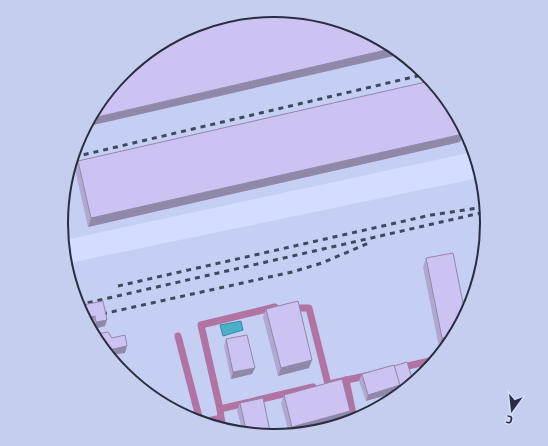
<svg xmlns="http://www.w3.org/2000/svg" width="548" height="446" font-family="'Exo 2',sans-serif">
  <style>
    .built { fill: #c5cef3 }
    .water { fill: #49b0c7; stroke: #3f899f }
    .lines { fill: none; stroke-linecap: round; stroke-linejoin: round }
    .lane { stroke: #b073a4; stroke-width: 7 }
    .rail { stroke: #42485f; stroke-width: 3; stroke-dasharray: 5 5; stroke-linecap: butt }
    .wall { fill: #b0a8d0 }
    .shaded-wall { fill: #9088a9 }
    .building { fill: #cdc3f2; stroke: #9088a9 }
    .rim { fill: none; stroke: #292e43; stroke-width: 2 }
  </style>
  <rect width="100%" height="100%" fill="#d4dcff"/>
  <!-- built -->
  <g class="built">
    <path d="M274,10L356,26L425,73L471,142L473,152L65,240L61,223L77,141L124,72L193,26Z"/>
    <path d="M478,178L487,223L471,305L424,374L355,420L274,436L192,420L123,373L77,304L69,263Z"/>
  </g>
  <!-- water -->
  <path class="water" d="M241,321L243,330L223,336L220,325Z"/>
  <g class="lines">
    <!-- lane -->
    <g class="lane">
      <path d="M291,308H309L328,384"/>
      <path d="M178,336L200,421"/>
      <path d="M399,368L434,360"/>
      <path d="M333,383L370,375"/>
      <path d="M220,409L201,325L275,307"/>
      <path d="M221,418L220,409L313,387"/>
      <path d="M204,422L221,418L223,426"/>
      <path d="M341,423L354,419L346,380"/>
    </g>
    <!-- rail -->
    <g class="rail">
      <path d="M74,157L426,74"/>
      <path d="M118,286L431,215L484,207"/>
      <path d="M78,305L485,212"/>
      <path d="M102,314L292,272L322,263L371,242"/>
    </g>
  </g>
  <!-- wall -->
  <g class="wall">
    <path d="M460,142L88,227L75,169L78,161Z"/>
    <path d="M426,258L465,313L443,346L439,347L423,267Z"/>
    <path d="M103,301L105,326L94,329L92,323H90Z"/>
    <path d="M266,309L309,368L278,376L263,317Z"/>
    <path d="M226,339L255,368L252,374L231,379L224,346Z"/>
    <path d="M394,366L413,381L398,391V390L397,392L366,401L359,381L362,374Z"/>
    <path d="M284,395L350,411L347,420L320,427L289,433L281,403Z"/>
    <path d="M240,403L271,436L242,430L237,410Z"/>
  </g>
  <!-- shaded-wall -->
  <g class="shaded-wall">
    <path d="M390,49L398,55L89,126L91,121L93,118Z"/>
    <path d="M463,134L460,142L88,227L91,218Z"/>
    <path d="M95,316L92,323H90L86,318Z"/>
    <path d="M107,320L105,326L94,329L96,322Z"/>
    <path d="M449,337L443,346L439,347L442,338Z"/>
    <path d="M127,346L125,353L111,355L108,351V350Z"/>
    <path d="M312,360L309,368L278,376L281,368Z"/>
    <path d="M255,368L252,374L231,379L233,372Z"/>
    <path d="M400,385L397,392L366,401L368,395Z"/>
    <path d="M350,411L347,420L320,427L290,433L292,427Z"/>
  </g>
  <!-- building -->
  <g class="building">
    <path d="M274,10L356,26L390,49L93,118L124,72L193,26Z"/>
    <path d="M430,81L461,127L463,134L91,218L78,161Z"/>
    <path d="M453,253L465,313L449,337L442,338L426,258Z"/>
    <path d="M103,301L107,320L96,322L95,316L86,318L78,306Z"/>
    <path d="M298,301L312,360L281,368L266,309Z"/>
    <path d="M108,332L112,338L125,335L127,346L108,350V351L97,334Z"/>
    <path d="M247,335L255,368L233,372L226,339Z"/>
    <path d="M407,362L413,381L400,389L394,366Z"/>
    <path d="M394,365L400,385L368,395L362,374Z"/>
    <path d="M342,379L350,411L292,427L284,395Z"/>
    <path d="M150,388V392L146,389Z"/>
    <path d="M263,398L271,436L246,430L240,403Z"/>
  </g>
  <!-- crop -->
  <path d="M0 0H548V446H0ZM68 223a206 206 0 1 1 412 0a206 206 0 1 1-412 0Z" fill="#c6cef0" fill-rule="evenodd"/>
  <path class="rim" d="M68 223a206 206 0 1 1 412 0a206 206 0 1 1-412 0Z"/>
  <!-- north arrow -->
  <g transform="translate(512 410) rotate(195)" stroke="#d4dcff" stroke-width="3" paint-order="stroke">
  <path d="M0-3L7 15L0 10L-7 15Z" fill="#292e43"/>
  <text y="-6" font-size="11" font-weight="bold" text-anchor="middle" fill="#292e43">С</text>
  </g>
</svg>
